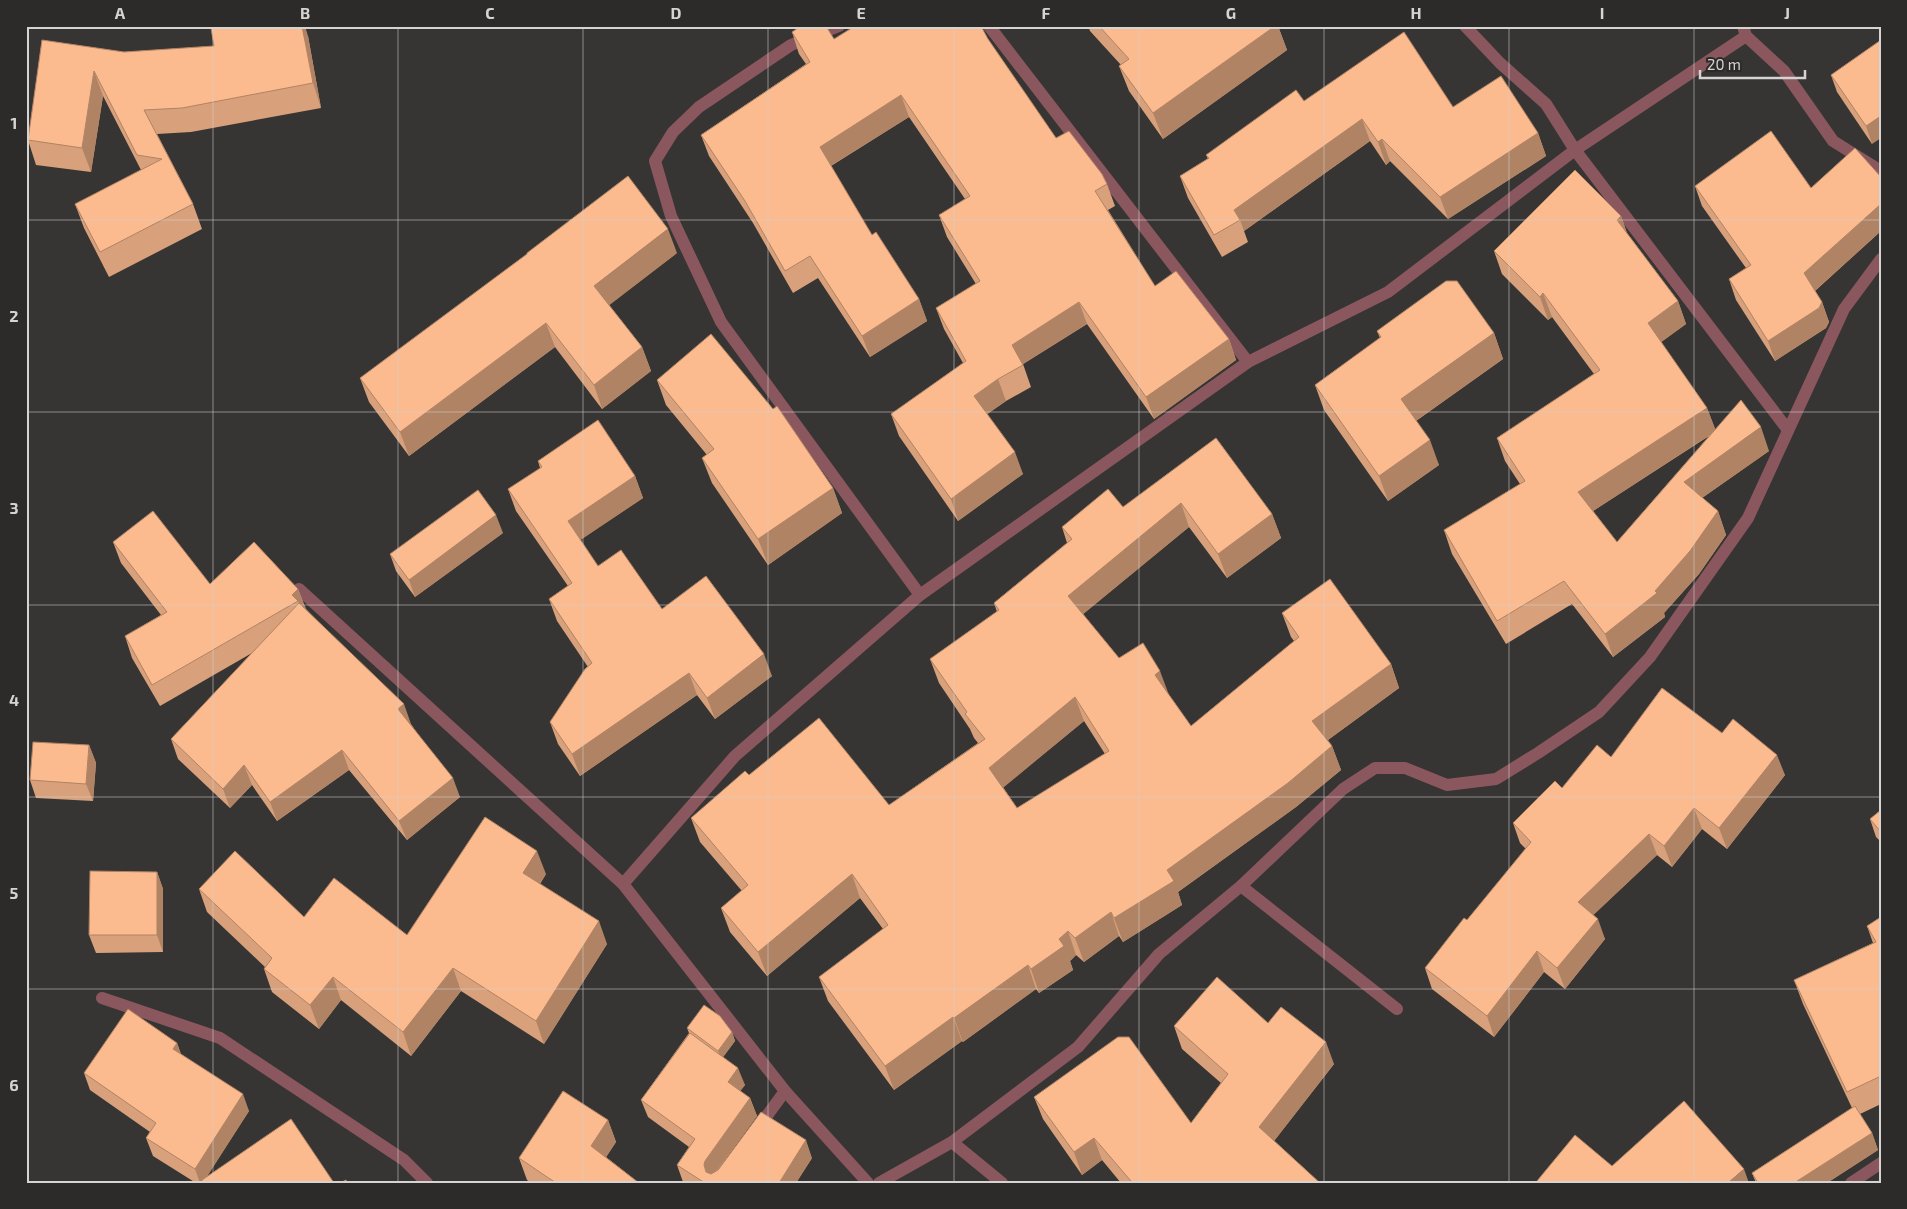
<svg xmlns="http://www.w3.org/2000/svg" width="1907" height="1209" font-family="'Exo 2',sans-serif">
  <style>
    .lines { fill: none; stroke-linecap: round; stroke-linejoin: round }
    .minor { stroke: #8b575e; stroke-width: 12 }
    .wall { fill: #d8a17b; fill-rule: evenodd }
    .shaded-wall { fill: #b08364 }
    .building { fill: #fbbb8f; stroke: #b08364; fill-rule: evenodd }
    .grid { fill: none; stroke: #d6d4d3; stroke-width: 1; stroke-opacity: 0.55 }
    .neatline { fill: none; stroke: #d6d4d3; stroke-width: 2 }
    .grid-label { font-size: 16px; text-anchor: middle; font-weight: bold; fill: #d6d4d3 }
  </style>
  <rect width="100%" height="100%" fill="#373533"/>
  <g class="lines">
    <!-- minor -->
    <g class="minor">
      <path d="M839,26L791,45L699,107L673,132L655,161L671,216L721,322L920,595"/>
      <path d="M989,26L1248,362"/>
      <path d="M1465,26L1500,63L1546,104L1575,150L1788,430"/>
      <path d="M1743,26L1746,36L1784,71L1833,141L1881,171"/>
      <path d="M299,589L623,884L785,1091L868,1183"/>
      <path d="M623,884L735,756L920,595L1248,362L1388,292L1575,150L1746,36"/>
      <path d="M1241,886L1397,1009"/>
      <path d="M102,998L220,1038L404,1160L427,1183"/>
      <path d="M758,1128L785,1091"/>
      <path d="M952,1142L1002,1183"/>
      <path d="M879,1183L952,1142L1078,1047L1159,954L1241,886L1343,789L1375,768H1405L1447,785L1496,779L1538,753L1599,712L1650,657L1748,518L1844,309L1881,259"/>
      <path d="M1851,1183L1881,1163"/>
    </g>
  </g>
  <!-- wall -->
  <g class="wall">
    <path d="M1088,26H1278L1287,50L1163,139L1129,91L1119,66L1121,65L1090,31Z"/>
    <path d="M792,32L834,39H988L1056,138L1107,184L1115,206L1108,210L1155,286L1229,339L1236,360L1154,419L1087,324L1023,364L1031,387L1006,401L987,414L1023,474L958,521L899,436L891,414L963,363L944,329L936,308L976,284L947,237L939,215L965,199L909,117L831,166L872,235L919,299L927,321L870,357L818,278L793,293L753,223L709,156L701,135L806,64L799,54Z"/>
    <path d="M308,36L321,108L191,132L157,134L193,204L202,229L109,277L84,228L75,204L141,170L103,96L91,172L36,165L28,140L42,40L124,52L214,46Z"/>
    <path d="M1881,40L1872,144L1837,92L1831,75Z"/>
    <path d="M1304,101L1453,107L1538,133L1546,156L1448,219L1390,161L1386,165L1370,141L1244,231L1248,242L1222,257L1188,198L1180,176L1208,159L1206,155Z"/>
    <path d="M1695,186L1811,188L1881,231L1815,291L1822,302L1829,322L1826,328L1775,361L1736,300L1729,279L1746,268L1702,206Z"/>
    <path d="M1621,216L1627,233L1678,301L1686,324L1661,342L1707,408L1715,429L1769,451L1702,498L1718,511L1726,535L1699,574L1664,613L1665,617L1613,657L1572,604L1506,644L1452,554L1444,530L1520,484L1505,461L1497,438L1594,374L1552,317L1548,320L1502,274L1494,251ZM1709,436L1617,542L1593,511Z"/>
    <path d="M677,253L609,305L642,347L651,371L602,409L555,347L409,456L369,402L360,378Z"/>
    <path d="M1377,331L1494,333L1503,359L1416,421L1439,465L1388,501L1324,410L1315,385L1380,338Z"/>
    <path d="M657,380L833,488L842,513L768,565L712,483L702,458L707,455L666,405Z"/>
    <path d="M1216,438L1272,514L1281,538L1227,578L1189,527L1083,614L1119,658L1169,695L1191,726L1294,641L1291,637L1282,613L1391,664L1399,688L1328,740L1332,746L1341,770L1296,807L1178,892L1182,905L1123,942L1119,936L1084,962L1076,955L1070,961L1073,970L1039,993L1036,989L963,1042L962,1041L894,1090L828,1001L819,977L883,929L860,898L767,976L730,932L721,908L742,891L700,842L691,818L749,775L889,805L978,743L974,738L970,729L939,683L930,659L997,612L994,603L1067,543L1062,527L1123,507ZM1084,721L1105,754L1017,808L1003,787Z"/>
    <path d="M538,461L635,476L643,498L580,540L598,566L662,609L772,676L715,719L697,695L580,776L558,744L550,722L588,667L557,621L549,599L568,586L516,511L508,489L540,468Z"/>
    <path d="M503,533L415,597L396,571L390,554Z"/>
    <path d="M113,542L210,584L298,589L306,609L411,724L460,797L407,840L349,770L277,821L252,785L230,808L178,759L171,739L252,653L160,706L132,658L125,636L161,615L121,563Z"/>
    <path d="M1722,733L1785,775L1727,849L1702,829L1672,867L1657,855L1593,915L1605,939L1565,989L1544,972L1494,1037L1432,989L1425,968L1467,920L1526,849L1520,843L1513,823L1562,788L1611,757Z"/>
    <path d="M89,745L96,763L93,801L36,798L30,780Z"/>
    <path d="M1881,810V842L1876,837L1870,819Z"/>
    <path d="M157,872L163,889V952L96,953L89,935Z"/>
    <path d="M546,874L540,884L607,944L544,1044L461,991L411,1056L341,1000L319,1029L272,992L264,969L265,967L207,912L199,889L304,917L407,935Z"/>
    <path d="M1881,917V1104L1860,1114L1872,1133L1878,1150L1827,1183H1756L1752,1173L1852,1108L1803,1004L1794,980L1873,943L1867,926Z"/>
    <path d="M1268,1023L1334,1064L1274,1141L1320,1183H1121L1102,1160L1082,1175L1043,1119L1034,1097L1191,1123L1221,1083L1182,1049L1174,1026Z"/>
    <path d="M687,1028L732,1032L735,1041L723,1057L745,1085L740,1091L750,1098L757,1116L717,1171L812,1158L796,1183L683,1182L677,1165L689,1147L648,1117L641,1100L689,1033Z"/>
    <path d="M177,1043L181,1054L249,1111L207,1176L334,1183H196L153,1156L146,1138L150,1132L90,1090L84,1073Z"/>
    <path d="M608,1120L616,1142L606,1157L639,1183H531L527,1180L519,1158Z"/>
  </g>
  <!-- shaded-wall -->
  <g class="shaded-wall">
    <path d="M302,26H305L308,36L321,108L313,83Z"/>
    <path d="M1275,26H1278L1287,50L1163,139L1153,113Z"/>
    <path d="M94,71L103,96L91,172L82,148Z"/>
    <path d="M901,95L909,117L827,168L820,147Z"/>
    <path d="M1881,116V138L1872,144L1866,126Z"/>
    <path d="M1362,119L1370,141L1244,231L1240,220L1234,210Z"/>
    <path d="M1538,133L1546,156L1448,219L1440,197Z"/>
    <path d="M1382,139L1390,161L1386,165L1378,142Z"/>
    <path d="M1881,204V231L1811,294L1804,273Z"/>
    <path d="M1621,216L1629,239L1617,220Z"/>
    <path d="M668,229L677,253L603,310L594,286Z"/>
    <path d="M1543,293L1552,317L1548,320L1540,297Z"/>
    <path d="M919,299L927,321L870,357L862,336Z"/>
    <path d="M1678,301L1686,324L1656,346L1648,323Z"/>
    <path d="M1079,302L1087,324L1020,366L1012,345Z"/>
    <path d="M1822,302L1829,322L1826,328L1775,361L1768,341Z"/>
    <path d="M546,323L555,347L409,456L400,432Z"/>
    <path d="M1494,333L1503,359L1410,425L1401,399Z"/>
    <path d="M1229,339L1236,360L1154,419L1146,397Z"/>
    <path d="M642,347L651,371L602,409L594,385Z"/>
    <path d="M998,379L1006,401L982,418L974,396Z"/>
    <path d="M1707,408L1716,431L1587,515L1578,492Z"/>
    <path d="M1761,427L1769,451L1692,505L1684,482Z"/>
    <path d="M1430,440L1439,465L1388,501L1379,476Z"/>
    <path d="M1015,452L1023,474L958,521L951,499Z"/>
    <path d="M635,476L643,498L576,543L568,521Z"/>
    <path d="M833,488L842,513L768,565L758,539Z"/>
    <path d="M1181,503L1189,527L1076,620L1068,596Z"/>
    <path d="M1718,511L1726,535L1699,574L1664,613L1665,617L1613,657L1605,634L1655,591Z"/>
    <path d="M1272,514L1281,538L1227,578L1218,554Z"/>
    <path d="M496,515L503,533L415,597L409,580Z"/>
    <path d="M298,589L306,610L303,613L298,601L292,595Z"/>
    <path d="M764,654L772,676L715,719L707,698Z"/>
    <path d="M1391,664L1399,688L1321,745L1312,721Z"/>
    <path d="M1160,671L1169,695L1155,675Z"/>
    <path d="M689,673L697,695L580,776L572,754Z"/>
    <path d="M1075,697L1084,721L998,792L989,768Z"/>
    <path d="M404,704L411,724L406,729L398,709Z"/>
    <path d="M89,745L96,763L93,801L86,784Z"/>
    <path d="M1332,746L1341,770L1296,807L1178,892L1182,905L1123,942L1114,918L1167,870Z"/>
    <path d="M342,750L349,770L277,821L270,802Z"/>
    <path d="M1777,755L1785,775L1727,849L1719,828Z"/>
    <path d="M244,765L252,785L230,808L223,789Z"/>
    <path d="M453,778L460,797L407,840L399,821Z"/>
    <path d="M1694,808L1702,829L1672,867L1664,846Z"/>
    <path d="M1649,834L1657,855L1585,923L1578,902Z"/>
    <path d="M537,851L546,874L531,897L523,873Z"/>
    <path d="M157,872L163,889V952L157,935Z"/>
    <path d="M852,874L860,898L767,976L758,952Z"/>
    <path d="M1111,912L1119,936L1084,962L1075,938Z"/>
    <path d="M1598,919L1605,939L1565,989L1557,968Z"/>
    <path d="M599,921L607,944L544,1044L536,1021Z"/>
    <path d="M1068,931L1076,955L1070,961L1073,970L1039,993L1031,969L1059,939Z"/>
    <path d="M1537,951L1544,972L1494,1037L1487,1016Z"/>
    <path d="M1028,965L1036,989L963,1042L954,1018Z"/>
    <path d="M453,968L461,991L411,1056L403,1032Z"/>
    <path d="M333,977L341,1000L319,1029L310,1005Z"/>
    <path d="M953,1017L962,1041L894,1090L885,1066Z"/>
    <path d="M732,1032L735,1041L721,1060L718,1051Z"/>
    <path d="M1326,1042L1334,1064L1267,1150L1259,1127Z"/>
    <path d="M177,1043L183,1061L173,1049Z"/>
    <path d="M738,1068L745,1085L734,1099L728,1082Z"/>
    <path d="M243,1094L249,1111L203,1183H200L195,1169Z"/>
    <path d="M750,1098L757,1116L711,1178L710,1183L704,1165L705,1161Z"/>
    <path d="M608,1120L616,1142L599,1168L591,1146Z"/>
    <path d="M1872,1133L1878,1150L1827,1183H1794Z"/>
    <path d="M1094,1138L1102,1160L1082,1175L1074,1152Z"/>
    <path d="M806,1140L812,1158L796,1183H779Z"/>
    <path d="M1744,1169L1749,1183H1728Z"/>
  </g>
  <!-- building -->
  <g class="building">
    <path d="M221,26H302L313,83L182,108L144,110L193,204L100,252L75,204L162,159L137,155L94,71L82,148L28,140L42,40L124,52L214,46L211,28Z"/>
    <path d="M801,26H826L834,39L855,26H981L988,39L1056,138L1069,131L1102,174L1107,184L1095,191L1155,286L1176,271L1229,339L1146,397L1079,302L1012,345L1023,365L998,379L974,396L1015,452L951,499L891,414L966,361L936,308L980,281L939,215L970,196L901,95L820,147L872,235L876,232L919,299L862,336L810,256L785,271L745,201L701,135L810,62L792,32Z"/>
    <path d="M1099,26H1275L1153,113L1119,66L1129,59Z"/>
    <path d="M1404,32L1453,107L1501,76L1538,133L1440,197L1382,139L1378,142L1362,119L1234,210L1240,220L1214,235L1180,176L1209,158L1206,155L1296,90L1304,101Z"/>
    <path d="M1881,40V116L1866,126L1831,75Z"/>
    <path d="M1771,131L1811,188L1855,148L1881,177V204L1804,273L1822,302L1819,308L1768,341L1729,279L1751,265L1695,186Z"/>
    <path d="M1575,170L1621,216L1617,220L1678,301L1648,323L1707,408L1578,492L1617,542L1741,400L1761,427L1684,482L1718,511L1690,551L1655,591L1657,593L1605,634L1564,581L1497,621L1444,530L1525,481L1497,438L1600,370L1543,293L1540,297L1494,251Z"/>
    <path d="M628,176L668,229L594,286L642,347L594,385L546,323L400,432L360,378L527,254V253Z"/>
    <path d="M1446,281H1457L1494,333L1401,399L1430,440L1379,476L1315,385L1381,337L1377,331Z"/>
    <path d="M711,334L773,409L777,406L833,488L758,539L702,458L714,449L657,380Z"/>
    <path d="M598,420L635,476L568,521L598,566L621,550L662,609L706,576L764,654L707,698L689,673L572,754L550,722L585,669L592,663L549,599L572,583L508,489L542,467L538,461Z"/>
    <path d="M1216,438L1272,514L1218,554L1181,503L1068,596L1119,658L1143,643L1160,671L1155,675L1191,726L1299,637L1282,613L1330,579L1391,664L1312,721L1332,746L1288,783L1167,870L1174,881L1114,918L1111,912L1075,938L1068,931L1059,939L1064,946L1031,969L1028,965L954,1018L953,1017L885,1066L819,977L888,925L852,874L758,952L721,908L748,885L691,818L745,771L749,775L819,718L889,805L985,739L965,714L967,712L930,659L999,610L994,603L1072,539L1062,527L1108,489L1123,507ZM1075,697L1109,751L1017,808L989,768Z"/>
    <path d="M478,490L496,515L409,580L390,554Z"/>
    <path d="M153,511L210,584L254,542L298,589L292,595L298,601L152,685L125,636L167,612L113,542Z"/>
    <path d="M299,603L404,704L398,709L453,778L399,821L342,750L270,802L244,765L223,789L171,739Z"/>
    <path d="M1662,688L1722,733L1733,719L1777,755L1719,828L1694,808L1664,846L1649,834L1578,902L1598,919L1557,968L1537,951L1487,1016L1425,968L1464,918L1467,920L1531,842L1513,823L1555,781L1562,788L1597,745L1611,757Z"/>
    <path d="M33,742L89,745L86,784L30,780Z"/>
    <path d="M1881,810V832L1870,819Z"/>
    <path d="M485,817L537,851L523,873L599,921L536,1021L453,968L403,1032L333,977L310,1005L264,969L272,958L199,889L235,851L304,917L334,878L407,935Z"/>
    <path d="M90,871L157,872V935H89Z"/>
    <path d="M1881,917V1076L1847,1092L1794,980L1876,942L1867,926Z"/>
    <path d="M1217,977L1268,1023L1281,1007L1326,1042L1259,1127L1320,1183H1129L1131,1181L1094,1138L1074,1152L1034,1097L1118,1037H1129L1191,1123L1228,1074L1174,1026Z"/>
    <path d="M704,1005L720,1016L732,1032L718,1051L687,1028Z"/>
    <path d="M128,1009L177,1043L173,1049L243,1094L195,1169L146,1138L156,1123L84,1073Z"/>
    <path d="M690,1033L738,1068L728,1082L750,1098L705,1161L704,1165L706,1172L711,1174L718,1170L761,1112L806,1140L779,1183H705L677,1165L695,1139L641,1100Z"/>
    <path d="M563,1091L608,1120L591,1146L639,1183H556L519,1158Z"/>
    <path d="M1684,1101L1744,1169L1728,1183H1538L1537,1181L1575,1135L1612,1166Z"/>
    <path d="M1855,1106L1872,1133L1794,1183H1758L1752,1173Z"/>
    <path d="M291,1119L334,1183H202V1180Z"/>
    <path d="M346,1180L348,1183H340Z"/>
  </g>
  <!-- grid -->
  <path class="grid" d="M213,26V1183M398,26V1183M583,26V1183M768,26V1183M954,26V1183M1139,26V1183M1324,26V1183M1509,26V1183M1694,26V1183M26,220H1881M26,412H1881M26,605H1881M26,797H1881M26,989H1881"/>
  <!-- border -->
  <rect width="1907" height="1209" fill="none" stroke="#2d2b29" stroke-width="55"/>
  <!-- scale -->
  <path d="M1700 70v8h105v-8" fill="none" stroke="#d6d4d3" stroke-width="2.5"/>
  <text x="1707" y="70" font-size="15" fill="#d6d4d3" stroke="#2d2b29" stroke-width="4" paint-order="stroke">20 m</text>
  <rect x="28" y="28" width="1852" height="1154" class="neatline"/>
  <g class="grid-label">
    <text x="120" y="19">A</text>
    <text x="305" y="19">B</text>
    <text x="490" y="19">C</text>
    <text x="676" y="19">D</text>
    <text x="861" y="19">E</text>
    <text x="1046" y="19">F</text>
    <text x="1231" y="19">G</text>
    <text x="1416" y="19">H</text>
    <text x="1602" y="19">I</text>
    <text x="1787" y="19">J</text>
    <text x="14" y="129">1</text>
    <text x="14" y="322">2</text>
    <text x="14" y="514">3</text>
    <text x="14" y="706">4</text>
    <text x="14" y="899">5</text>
    <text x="14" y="1091">6</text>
  </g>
</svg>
